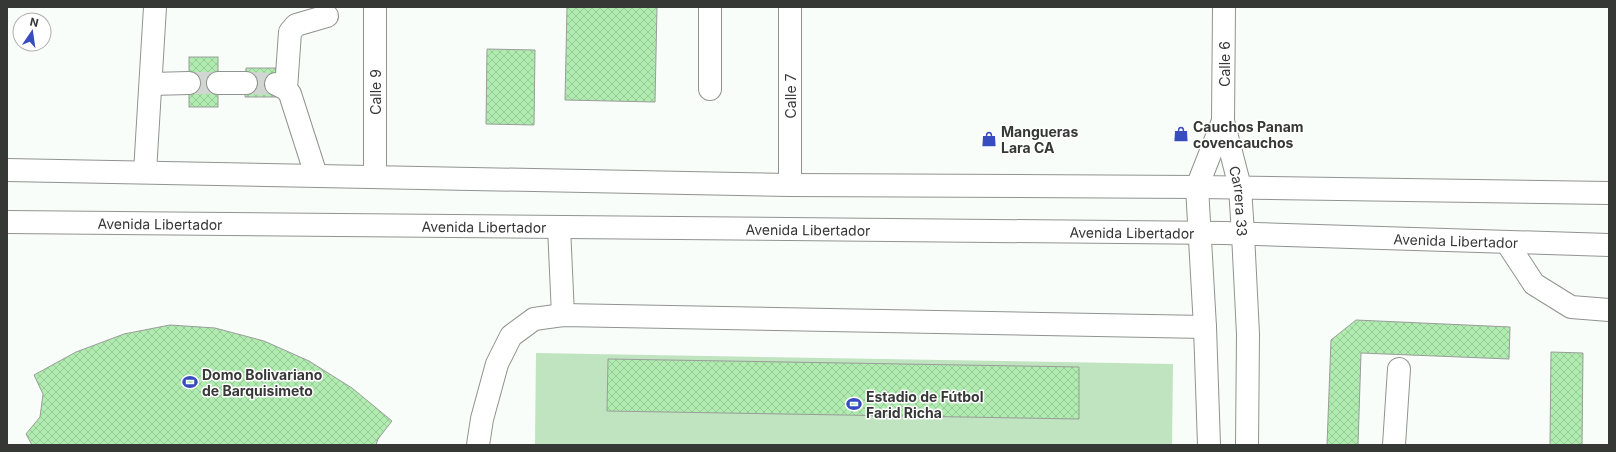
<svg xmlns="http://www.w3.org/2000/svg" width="1616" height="452" font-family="Inter,sans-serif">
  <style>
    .pitch { fill: #c0e3c0 }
    .building { fill: url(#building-cross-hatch); stroke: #9a9d9a }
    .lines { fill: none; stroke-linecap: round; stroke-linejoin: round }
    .minor-tunnel { stroke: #d2d6d2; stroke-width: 22; stroke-dasharray: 22 11; stroke-linecap: butt }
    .minor-casing { stroke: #909390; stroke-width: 24 }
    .major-casing { stroke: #909390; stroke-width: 24 }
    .minor { stroke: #fff; stroke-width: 22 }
    .major { stroke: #fff; stroke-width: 22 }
    .labels { text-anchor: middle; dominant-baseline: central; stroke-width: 3; stroke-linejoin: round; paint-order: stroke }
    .street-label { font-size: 14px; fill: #363836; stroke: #fff }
    .poi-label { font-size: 14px; font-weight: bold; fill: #363836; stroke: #fff; text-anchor: start }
  </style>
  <defs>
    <pattern id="building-cross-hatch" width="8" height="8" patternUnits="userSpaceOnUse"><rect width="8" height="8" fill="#b0ebb0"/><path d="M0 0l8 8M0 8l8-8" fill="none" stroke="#98ca98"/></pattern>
  </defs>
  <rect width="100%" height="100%" fill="#f9fdf9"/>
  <!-- pitch -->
  <path class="pitch" d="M536,353L1173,364L1172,445H535Z"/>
  <!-- building -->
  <g class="building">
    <path d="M567,7H657L655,102L565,100Z"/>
    <path d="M487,49L535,50L534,125L486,124Z"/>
    <rect x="189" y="57" width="29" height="50"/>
    <path d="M246,68H276V97H245Z"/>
    <path d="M1356,320L1510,327L1509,359L1361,353L1358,445H1327L1331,340Z"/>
    <path d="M170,325L215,328L264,341L309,361L352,388L392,421L378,439L376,445H32L26,434L40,417L43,394L34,375L76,352L124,334Z"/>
    <path d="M1551,352L1583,353L1582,445H1550Z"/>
    <path d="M608,359L1079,367V419L607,411Z"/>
  </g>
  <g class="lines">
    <!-- minor-tunnel -->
    <g class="minor-tunnel">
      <path d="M189,83H218"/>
      <path d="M246,83L276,84"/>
    </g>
    <!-- minor casing -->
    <g class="minor-casing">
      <g id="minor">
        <path d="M790,7V185"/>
        <path id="s1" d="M1224,7L1223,121L1240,187L1243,234L1248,334L1247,445"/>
        <path d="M218,83H246"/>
        <path d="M151,84L189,83"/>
        <path d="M276,84L286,89L290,94L316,175"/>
        <path d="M286,89L290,32L296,25L327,16"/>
        <path d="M710,89V7"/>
        <path d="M145,172L155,7"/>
        <path d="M375,176V7"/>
        <path d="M559,227L563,315"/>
        <path d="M1507,243L1534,284L1571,307L1609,310"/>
        <path d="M478,445L482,419L497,364L511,336L534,319L563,315L1205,327"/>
        <path d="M1209,445L1205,327L1197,187L1223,121"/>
        <path d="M1394,445L1399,369"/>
      </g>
    </g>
    <!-- major casing -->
    <g class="major-casing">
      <g id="major">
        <path d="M7,170L790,185L1197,187L1609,193"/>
        <path id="s2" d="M7,222L1224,233L1609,245"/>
      </g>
    </g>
    <!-- minor -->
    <use href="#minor" class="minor"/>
    <!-- major -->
    <use href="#major" class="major"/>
  </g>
  <!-- icons -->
  <defs>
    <g id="shop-bare" transform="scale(1.2)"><path d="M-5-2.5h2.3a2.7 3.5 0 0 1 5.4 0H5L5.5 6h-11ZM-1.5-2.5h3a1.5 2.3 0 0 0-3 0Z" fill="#374cbf" stroke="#fff" stroke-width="2.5" paint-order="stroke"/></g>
    <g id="stadium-bare" transform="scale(1.2)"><path d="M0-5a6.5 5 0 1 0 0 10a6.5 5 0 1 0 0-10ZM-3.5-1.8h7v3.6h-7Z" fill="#374cbf" stroke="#fff" stroke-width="2.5" paint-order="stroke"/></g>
  </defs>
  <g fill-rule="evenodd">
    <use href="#shop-bare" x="1181" y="134"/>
    <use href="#shop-bare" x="989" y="139"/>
    <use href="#stadium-bare" x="190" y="382"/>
    <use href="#stadium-bare" x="854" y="404"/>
  </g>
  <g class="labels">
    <!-- street labels -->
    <g class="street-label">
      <text transform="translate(1224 64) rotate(-90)">Calle 6</text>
      <text transform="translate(375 92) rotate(-90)">Calle 9</text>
      <text transform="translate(790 96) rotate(-90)">Calle 7</text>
      <text stroke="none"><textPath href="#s1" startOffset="196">Carrera 33</textPath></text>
      <text stroke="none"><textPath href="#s2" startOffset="153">Avenida Libertador</textPath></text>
      <text stroke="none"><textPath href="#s2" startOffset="477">Avenida Libertador</textPath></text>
      <text stroke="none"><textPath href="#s2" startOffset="801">Avenida Libertador</textPath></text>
      <text stroke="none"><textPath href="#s2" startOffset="1125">Avenida Libertador</textPath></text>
      <text stroke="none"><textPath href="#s2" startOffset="1449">Avenida Libertador</textPath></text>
    </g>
    <!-- poi labels -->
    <g class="poi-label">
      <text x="1193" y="126">Cauchos Panam<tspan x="1193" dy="16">covencauchos</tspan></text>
      <text x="1001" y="131">Mangueras<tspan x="1001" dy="16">Lara CA</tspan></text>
      <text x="202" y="374">Domo Bolivariano<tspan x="202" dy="16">de Barquisimeto</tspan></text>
      <text x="866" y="396">Estadio de Fútbol<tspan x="866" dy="16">Farid Richa</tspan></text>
    </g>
  </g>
  <!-- border -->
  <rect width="1616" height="452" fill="none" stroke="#363836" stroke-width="16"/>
  <!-- north arrow -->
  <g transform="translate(32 32) rotate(13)"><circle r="19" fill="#ffffff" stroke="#afafaf"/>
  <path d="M0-3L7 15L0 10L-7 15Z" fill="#374cbf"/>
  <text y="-6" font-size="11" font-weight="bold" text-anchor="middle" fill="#363836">N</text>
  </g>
</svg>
